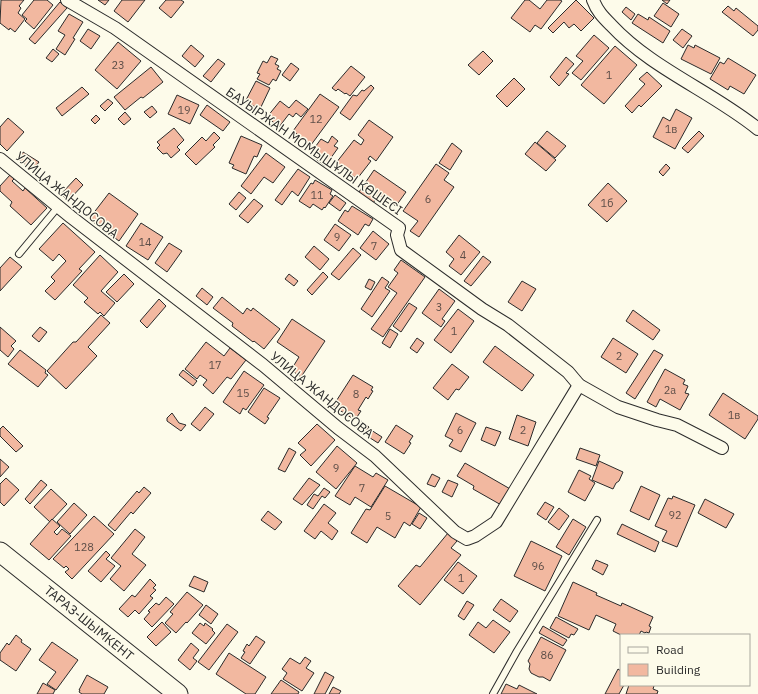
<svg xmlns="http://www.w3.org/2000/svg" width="758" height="694" font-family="'IBM Plex Sans',sans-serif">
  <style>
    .building { fill: #f2b8a0; stroke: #2b2b2b }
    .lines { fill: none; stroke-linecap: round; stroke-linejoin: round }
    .service-casing { stroke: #2b2b2b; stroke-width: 8 }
    .minor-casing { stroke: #2b2b2b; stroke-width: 14 }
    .primary-casing { stroke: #2b2b2b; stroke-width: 21 }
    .service { stroke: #fdfbea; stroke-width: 6 }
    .minor { stroke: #fdfbea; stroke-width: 12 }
    .primary { stroke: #fdfbea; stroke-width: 19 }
    .labels { text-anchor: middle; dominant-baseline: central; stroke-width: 3; stroke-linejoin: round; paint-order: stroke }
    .number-label { font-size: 11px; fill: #5d4e48 }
    .street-label { font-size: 13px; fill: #2b2b2b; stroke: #fdfbea }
  </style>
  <rect width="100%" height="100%" fill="#fdfbea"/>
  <!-- building -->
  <g class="building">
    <path d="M1,0H24L19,6L21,8L18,13L25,19L15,32L10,28L9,30L0,23Z"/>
    <path d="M34,0H47L53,5L34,29L25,21L27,19L22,15Z"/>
    <path d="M98,0H109L105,5Z"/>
    <path d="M122,0H145L128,22L114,11Z"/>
    <path d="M166,0H181L184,2L171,18L159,8Z"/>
    <path d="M525,0H529L540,9L547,0H560L562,1L541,29L535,25L530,32L511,18Z"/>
    <path d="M576,0L594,18L581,31L574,24L569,28L564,22L553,33L548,28Z"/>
    <path d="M662,0H670L667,4Z"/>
    <path d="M60,2L67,8L35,44L29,39Z"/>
    <path d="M663,3L679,14L671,27L654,16Z"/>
    <path d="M728,6L734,11L736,8L758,26V30L753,36L722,12Z"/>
    <path d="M626,7L635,14L631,20L622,12Z"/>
    <path d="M69,14L83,22L73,38L75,39L65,55L56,49L65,35L58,31Z"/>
    <path d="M638,14L648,20L649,17L670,31L663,43L632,23Z"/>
    <path d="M88,29L100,36L91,49L80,41Z"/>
    <path d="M682,29L692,36L683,48L673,40Z"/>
    <path d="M594,35L609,48L581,80L572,73L583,61L576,56Z"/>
    <path d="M118,42L141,61L117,89L95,70Z"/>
    <path d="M191,45L204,56L195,67L182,56Z"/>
    <path d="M688,45L694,48L695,45L720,58L711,74L681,59Z"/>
    <path d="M615,46L637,65L604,104L581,85Z"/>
    <path d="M53,49L59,54L52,62L46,58Z"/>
    <path d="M483,51L493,61L479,75L468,65Z"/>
    <path d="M271,56L278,59L275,64L279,66L277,69L281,71L276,81L273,79L269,85L257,79L260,74L257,73L263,61L267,63Z"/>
    <path d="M566,57L574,64L566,73L569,74L559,86L550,77Z"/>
    <path d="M728,58L756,75L744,94L730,86L728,90L710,79L720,62L724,64Z"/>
    <path d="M218,59L225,64L211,82L203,76Z"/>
    <path d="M291,63L299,69L290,81L282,75Z"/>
    <path d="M351,66L365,77L350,96L346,93L345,94L338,89L336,91L332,88Z"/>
    <path d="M151,67L163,82L143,98L141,97L125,110L114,97Z"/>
    <path d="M647,72L662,86L641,107L639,105L632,113L625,106L645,84L639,79Z"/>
    <path d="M514,78L525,89L507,107L496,96Z"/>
    <path d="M256,81L270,88L260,109L245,102Z"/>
    <path d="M371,85L374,88L350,120L340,113L353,95L357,96L362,90L364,91Z"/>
    <path d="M82,87L89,94L62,116L56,108Z"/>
    <path d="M320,94L339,107L311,145L293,131Z"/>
    <path d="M177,95L199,105L190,124L168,114Z"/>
    <path d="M108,99L113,103L105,111L100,106Z"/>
    <path d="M296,100L308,109L301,117L296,113L293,117L289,114L279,127L267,117L280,101L289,108Z"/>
    <path d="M207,105L230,122L223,131L200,115Z"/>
    <path d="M152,106L157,112L150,118L144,112Z"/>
    <path d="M676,109L692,118L675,149L653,137L663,117L670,121Z"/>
    <path d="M125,112L131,119L124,125L118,119Z"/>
    <path d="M96,115L100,119L95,124L91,120Z"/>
    <path d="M8,118L24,132L7,151L0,144V127Z"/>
    <path d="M369,120L393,137L376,161L370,156L368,159L371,161L357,179L336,163L354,140L361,145L364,140L358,135Z"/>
    <path d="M174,128L184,140L177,147L180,150L171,158L167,153L163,154L157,148L160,145L157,142Z"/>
    <path d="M547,131L566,146L555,158L537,143Z"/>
    <path d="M699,131L704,136L688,153L682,148Z"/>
    <path d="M214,132L220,138L213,145L215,147L196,165L185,154L202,137L206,141Z"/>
    <path d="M241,136L262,145L257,157L254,156L246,174L232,168L234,165L229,163Z"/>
    <path d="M332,136L338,141L334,146L338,148L325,166L310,154L321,139L328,143Z"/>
    <path d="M535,142L556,160L546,171L525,154Z"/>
    <path d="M452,143L462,151L450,170L439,163Z"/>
    <path d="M23,152L39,162L33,170L18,159Z"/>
    <path d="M266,153L285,167L273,183L264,177L251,194L241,186Z"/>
    <path d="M436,164L449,173L444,180L454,187L419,237L410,231L418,221L403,211Z"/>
    <path d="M666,164L670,168L663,176L659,172Z"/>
    <path d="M298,169L310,177L298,196L292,191L282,205L275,200Z"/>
    <path d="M374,170L406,192L396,206L379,195L373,203L359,192Z"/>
    <path d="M10,175L14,179L12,181L23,191L25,188L47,208L31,225L10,206L12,202L0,191V186Z"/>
    <path d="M76,178L83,185L68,201L61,194Z"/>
    <path d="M315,180L332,190L330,194L333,196L325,208L324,207L322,210L313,204L310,208L299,201L311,183L313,184Z"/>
    <path d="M608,183L627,201L607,222L588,205Z"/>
    <path d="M239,192L246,198L236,210L229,204Z"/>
    <path d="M109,193L138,214L119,241L89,219Z"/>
    <path d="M335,195L346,203L340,211L329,203Z"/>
    <path d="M254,199L263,206L248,223L239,216Z"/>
    <path d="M352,206L373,219L369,226L365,224L358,235L338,221L345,210L348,212Z"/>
    <path d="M63,223L95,252L79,269L82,271L55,300L45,291L55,281L51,277L66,261L59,254L53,261L39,249Z"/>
    <path d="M141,223L163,237L148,260L126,246Z"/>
    <path d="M335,224L351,235L339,251L324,240Z"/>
    <path d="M373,231L389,244L376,260L360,248Z"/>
    <path d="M459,235L480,252L461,275L449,266L454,259L446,252Z"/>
    <path d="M169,243L182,251L167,272L155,263Z"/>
    <path d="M314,246L329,259L320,270L305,257Z"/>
    <path d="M353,248L361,255L339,280L331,274Z"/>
    <path d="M100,255L118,272L101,291L115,303L104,316L100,312L98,314L84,302L88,298L73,285Z"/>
    <path d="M483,256L491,262L471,286L464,281Z"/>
    <path d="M10,257L22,267L0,291V268Z"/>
    <path d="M401,260L425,277L383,337L371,329L397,293L388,287L398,273L394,270Z"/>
    <path d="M323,272L328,277L312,295L307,290Z"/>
    <path d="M124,274L134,284L117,302L106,292Z"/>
    <path d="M289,274L298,281L294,286L285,279Z"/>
    <path d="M382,277L389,282L385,288L390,291L372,317L361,309Z"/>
    <path d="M369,279L375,282L371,290L365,287Z"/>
    <path d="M522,281L536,289L522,311L508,302Z"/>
    <path d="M202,288L213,297L207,305L196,296Z"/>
    <path d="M439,289L455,301L442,319L445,321L441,327L422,313Z"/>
    <path d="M222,297L243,314L247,308L251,311L253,308L280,329L264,349L254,341L253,342L232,326L233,323L213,308Z"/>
    <path d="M159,299L166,306L147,328L140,321Z"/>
    <path d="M409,303L417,308L401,332L393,326Z"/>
    <path d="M458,309L474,321L451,353L434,340Z"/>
    <path d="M633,310L660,330L653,340L626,321Z"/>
    <path d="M101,315L110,323L88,347L97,356L66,389L47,371L73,342H76Z"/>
    <path d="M292,319L325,341L301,377L291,370L299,357L277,342Z"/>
    <path d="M0,327L16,341L11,346L14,349L8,357L0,350Z"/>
    <path d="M40,327L47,332L39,342L32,336Z"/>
    <path d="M390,329L398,334L390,348L382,343Z"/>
    <path d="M417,338L424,343L417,353L410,348Z"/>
    <path d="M613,338L638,354L626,373L601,357Z"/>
    <path d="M206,342L224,356L230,348L246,360L231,379L227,377L213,394L203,385L207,380L200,375L197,379L185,369Z"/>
    <path d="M495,346L534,375L522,391L483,362Z"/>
    <path d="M20,350L46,370L45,373L48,375L38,387L8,364Z"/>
    <path d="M654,350L663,355L635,399L626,393Z"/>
    <path d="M452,364L469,377L459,390L456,389L448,400L433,388Z"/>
    <path d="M665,369L685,380L683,384L688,386L685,393L689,394L680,410L660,399L656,407L647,402Z"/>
    <path d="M183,370L197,381L193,386L179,375Z"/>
    <path d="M244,371L264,385L246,410L243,408L240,414L223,402Z"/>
    <path d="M353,375L373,387L371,390L373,391L368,399L366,397L358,410L361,411L355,420L333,406Z"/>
    <path d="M264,388L280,398L267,417L269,418L265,424L248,412Z"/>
    <path d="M723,393L758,416V419L745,439L709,415Z"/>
    <path d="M205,407L214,414L200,431L191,424Z"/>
    <path d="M172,413L179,423L186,425L181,431L167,421V418Z"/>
    <path d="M456,413L476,423L461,452L449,446L453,440L445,436Z"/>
    <path d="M517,415L536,422L528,446L509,439Z"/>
    <path d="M361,421L369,427L364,434L356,428Z"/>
    <path d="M317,424L335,440L311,466L300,455L306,450L298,443Z"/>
    <path d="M396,425L413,436L409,442L411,443L404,454L385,442Z"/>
    <path d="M3,426L23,446L16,452L0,436V429Z"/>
    <path d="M486,427L501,432L495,446L481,440Z"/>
    <path d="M371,430L382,437L378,443L367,436Z"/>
    <path d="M337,446L357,463L336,489L316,472Z"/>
    <path d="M289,448L296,452L285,472L278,469Z"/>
    <path d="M580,448L600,455L596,466L576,459Z"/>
    <path d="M0,459L9,467L0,477Z"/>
    <path d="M599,461L623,472L619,481L616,483L613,489L592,480Z"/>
    <path d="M465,463L512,490L503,506L473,489L474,486L457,476Z"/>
    <path d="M355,466L373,477L376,473L388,480L371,507L355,497L350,505L335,496Z"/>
    <path d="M579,470L591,476L589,479L595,483L585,501L568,492Z"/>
    <path d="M432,474L440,478L435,487L427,484Z"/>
    <path d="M6,478L19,490L4,506L0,502V484Z"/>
    <path d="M309,478L320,485L302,505L293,499Z"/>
    <path d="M41,480L47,485L30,504L25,499Z"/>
    <path d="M448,480L458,484L452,497L442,492Z"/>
    <path d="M385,486L421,507L410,526L404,522L395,538L377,527L367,543L351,533L366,509L370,510Z"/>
    <path d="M641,486L660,495L649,520L630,511Z"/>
    <path d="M144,487L151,493L133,514L131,512L115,531L108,525L137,491L139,493Z"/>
    <path d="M324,488L330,492L325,498L322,496L313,509L307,505L314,494L318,496Z"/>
    <path d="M51,489L67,504L50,522L34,507Z"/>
    <path d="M673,496L695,505L677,547L662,541L667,531L655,526L668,498L672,499Z"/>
    <path d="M705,499L734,514L726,528L698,513Z"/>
    <path d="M545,502L554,507L546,520L537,514Z"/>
    <path d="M74,503L87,515L70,534L57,522Z"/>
    <path d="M324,504L336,513L328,523L338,531L332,540L321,531L315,539L304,531Z"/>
    <path d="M559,508L569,516L559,530L548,522Z"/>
    <path d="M268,511L282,522L275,530L261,520Z"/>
    <path d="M419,513L427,518L420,529L412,524Z"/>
    <path d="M94,516L114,534L72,579L65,572L69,569L66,566L64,568L53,559Z"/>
    <path d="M52,519L60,526L54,532L57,535L62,529L71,536L49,560L30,544Z"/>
    <path d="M573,519L586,527L569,555L556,547Z"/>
    <path d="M622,524L659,542L655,552L617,534Z"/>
    <path d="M135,529L145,537L132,554L146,565L124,591L110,579L121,566L111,558Z"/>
    <path d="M448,533L457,541L451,548L461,555L420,605L398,586L416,565L420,567Z"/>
    <path d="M531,541L562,556L545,591L514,576Z"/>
    <path d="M106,551L110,555L106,559L115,566L101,582L88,571Z"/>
    <path d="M596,560L608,565L603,575L592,569Z"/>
    <path d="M458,562L477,576L463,594L444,580Z"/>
    <path d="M194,576L208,582L204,592L189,586Z"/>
    <path d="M150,579L156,585L153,588L156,590L150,596L153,598L139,614L135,610L128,617L119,609L132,595L135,597Z"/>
    <path d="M573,582L597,593L596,595L621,606L622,603L653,617L649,626L651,627L649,633L646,632L645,633L641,631L639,635H621L613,631L616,624L596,615L589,630L558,616Z"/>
    <path d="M187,592L203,605L187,623L186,622L176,633L165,623L173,614L170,612Z"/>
    <path d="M166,597L174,604L152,627L144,619L150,612L148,611L156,603L159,605Z"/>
    <path d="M501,599L518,611L510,622L493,610Z"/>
    <path d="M467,601L474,605L464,620L458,616Z"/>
    <path d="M206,605L218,614L211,624L199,615Z"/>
    <path d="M556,617L578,629L574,635L571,634L569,638L550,628Z"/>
    <path d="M493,620L510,632L494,653L469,635L478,622L486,628Z"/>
    <path d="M162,622L171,632L156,646L147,637Z"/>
    <path d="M200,623L204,626L205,623L213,629L212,630L215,633L206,644L192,633Z"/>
    <path d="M227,624L238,632L209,670L198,662Z"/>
    <path d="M543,626L567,640L563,646L539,633Z"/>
    <path d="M16,635L22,640L21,642L31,649L16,671L0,660V653L7,643L9,645Z"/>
    <path d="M256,636L265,642L250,664L241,658L245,652L243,651L247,644L249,646Z"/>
    <path d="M541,637L566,650L550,681L543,677H539L531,673L529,669L530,664L528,661Z"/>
    <path d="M52,642L78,660L56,690L47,684L56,672L39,660Z"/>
    <path d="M191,643L199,650L193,658L197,661L190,670L178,660Z"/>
    <path d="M229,653L266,677L255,694H246L216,674Z"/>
    <path d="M305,657L311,661L306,668L314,673L302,691L283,679L287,673L282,669L290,658L300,664Z"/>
    <path d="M618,669L621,671V685H624L619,694H605Z"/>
    <path d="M325,672L334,677L325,694H314Z"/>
    <path d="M87,675L108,687L104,694H82L79,692L80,690H79Z"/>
    <path d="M281,680L299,692L298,694H271Z"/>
    <path d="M43,683L55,690L53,694H37Z"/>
    <path d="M506,684L517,689L519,685L537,694H501Z"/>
    <path d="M629,685H652L654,686L653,689L658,691L657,694H626Z"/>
    <path d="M333,687L341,691L339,694H329Z"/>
  </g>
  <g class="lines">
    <!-- service casing -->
    <g class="service-casing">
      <g id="service">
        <path d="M19,254L58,207"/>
        <path d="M493,694L517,651L597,520"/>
      </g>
    </g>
    <!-- minor casing -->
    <g class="minor-casing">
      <g id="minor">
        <path d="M67,0L115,28L399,228L397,235L401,250L482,309L508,325L568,372L579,385L618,407L657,420L677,425L722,448"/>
        <path d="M593,0C597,11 603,17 611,25C652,69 711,91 758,129"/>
        <path d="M0,159L71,217L263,365L338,428L375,456L455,532L467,539L475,536L496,522L579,385"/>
      </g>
    </g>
    <!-- primary casing -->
    <g class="primary-casing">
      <path id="primary" d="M0,552L178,694"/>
    </g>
    <!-- service -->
    <use href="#service" class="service"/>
    <!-- minor -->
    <use href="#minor" class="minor"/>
    <!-- primary -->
    <use href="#primary" class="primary"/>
  </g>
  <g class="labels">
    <!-- number labels -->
    <g class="number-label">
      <text x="118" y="65">23</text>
      <text x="609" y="75">1</text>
      <text x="184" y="110">19</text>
      <text x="316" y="119">12</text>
      <text x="671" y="129">1в</text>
      <text x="317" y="195">11</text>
      <text x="428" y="199">6</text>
      <text x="607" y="203">1б</text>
      <text x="337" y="237">9</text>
      <text x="145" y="242">14</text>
      <text x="374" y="246">7</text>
      <text x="463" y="255">4</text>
      <text x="439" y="307">3</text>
      <text x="454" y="331">1</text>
      <text x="619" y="356">2</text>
      <text x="215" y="365">17</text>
      <text x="670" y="390">2а</text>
      <text x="243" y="393">15</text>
      <text x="356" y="394">8</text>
      <text x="734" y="415">1в</text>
      <text x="460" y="430">6</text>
      <text x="523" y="430">2</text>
      <text x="336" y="468">9</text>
      <text x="362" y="488">7</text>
      <text x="675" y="515">92</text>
      <text x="388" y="516">5</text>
      <text x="84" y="547">128</text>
      <text x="538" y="566">96</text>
      <text x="461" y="578">1</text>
      <text x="547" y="655">86</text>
    </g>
    <!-- street labels -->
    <g class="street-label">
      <text transform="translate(314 151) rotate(35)">БАУЫРЖАН МОМЫШҰЛЫ КӨШЕСІ</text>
      <text transform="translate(67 195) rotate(39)">УЛИЦА ЖАНДОСОВА</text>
      <text transform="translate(322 395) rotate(39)">УЛИЦА ЖАНДОСОВА</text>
      <text transform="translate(89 623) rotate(39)">ТАРАЗ-ШЫМКЕНТ</text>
    </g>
  </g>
  <!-- legend -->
  <rect x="620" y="634" width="130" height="52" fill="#fdfbea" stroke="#a9a89e"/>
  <rect x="628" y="647" width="20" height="6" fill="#fdfbea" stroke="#a9a89e"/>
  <text x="656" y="654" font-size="12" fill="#2b2b2b">Road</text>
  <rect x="628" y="664" width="20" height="12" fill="#f2b8a0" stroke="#a9a89e"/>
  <text x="656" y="674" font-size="12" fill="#2b2b2b">Building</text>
</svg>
